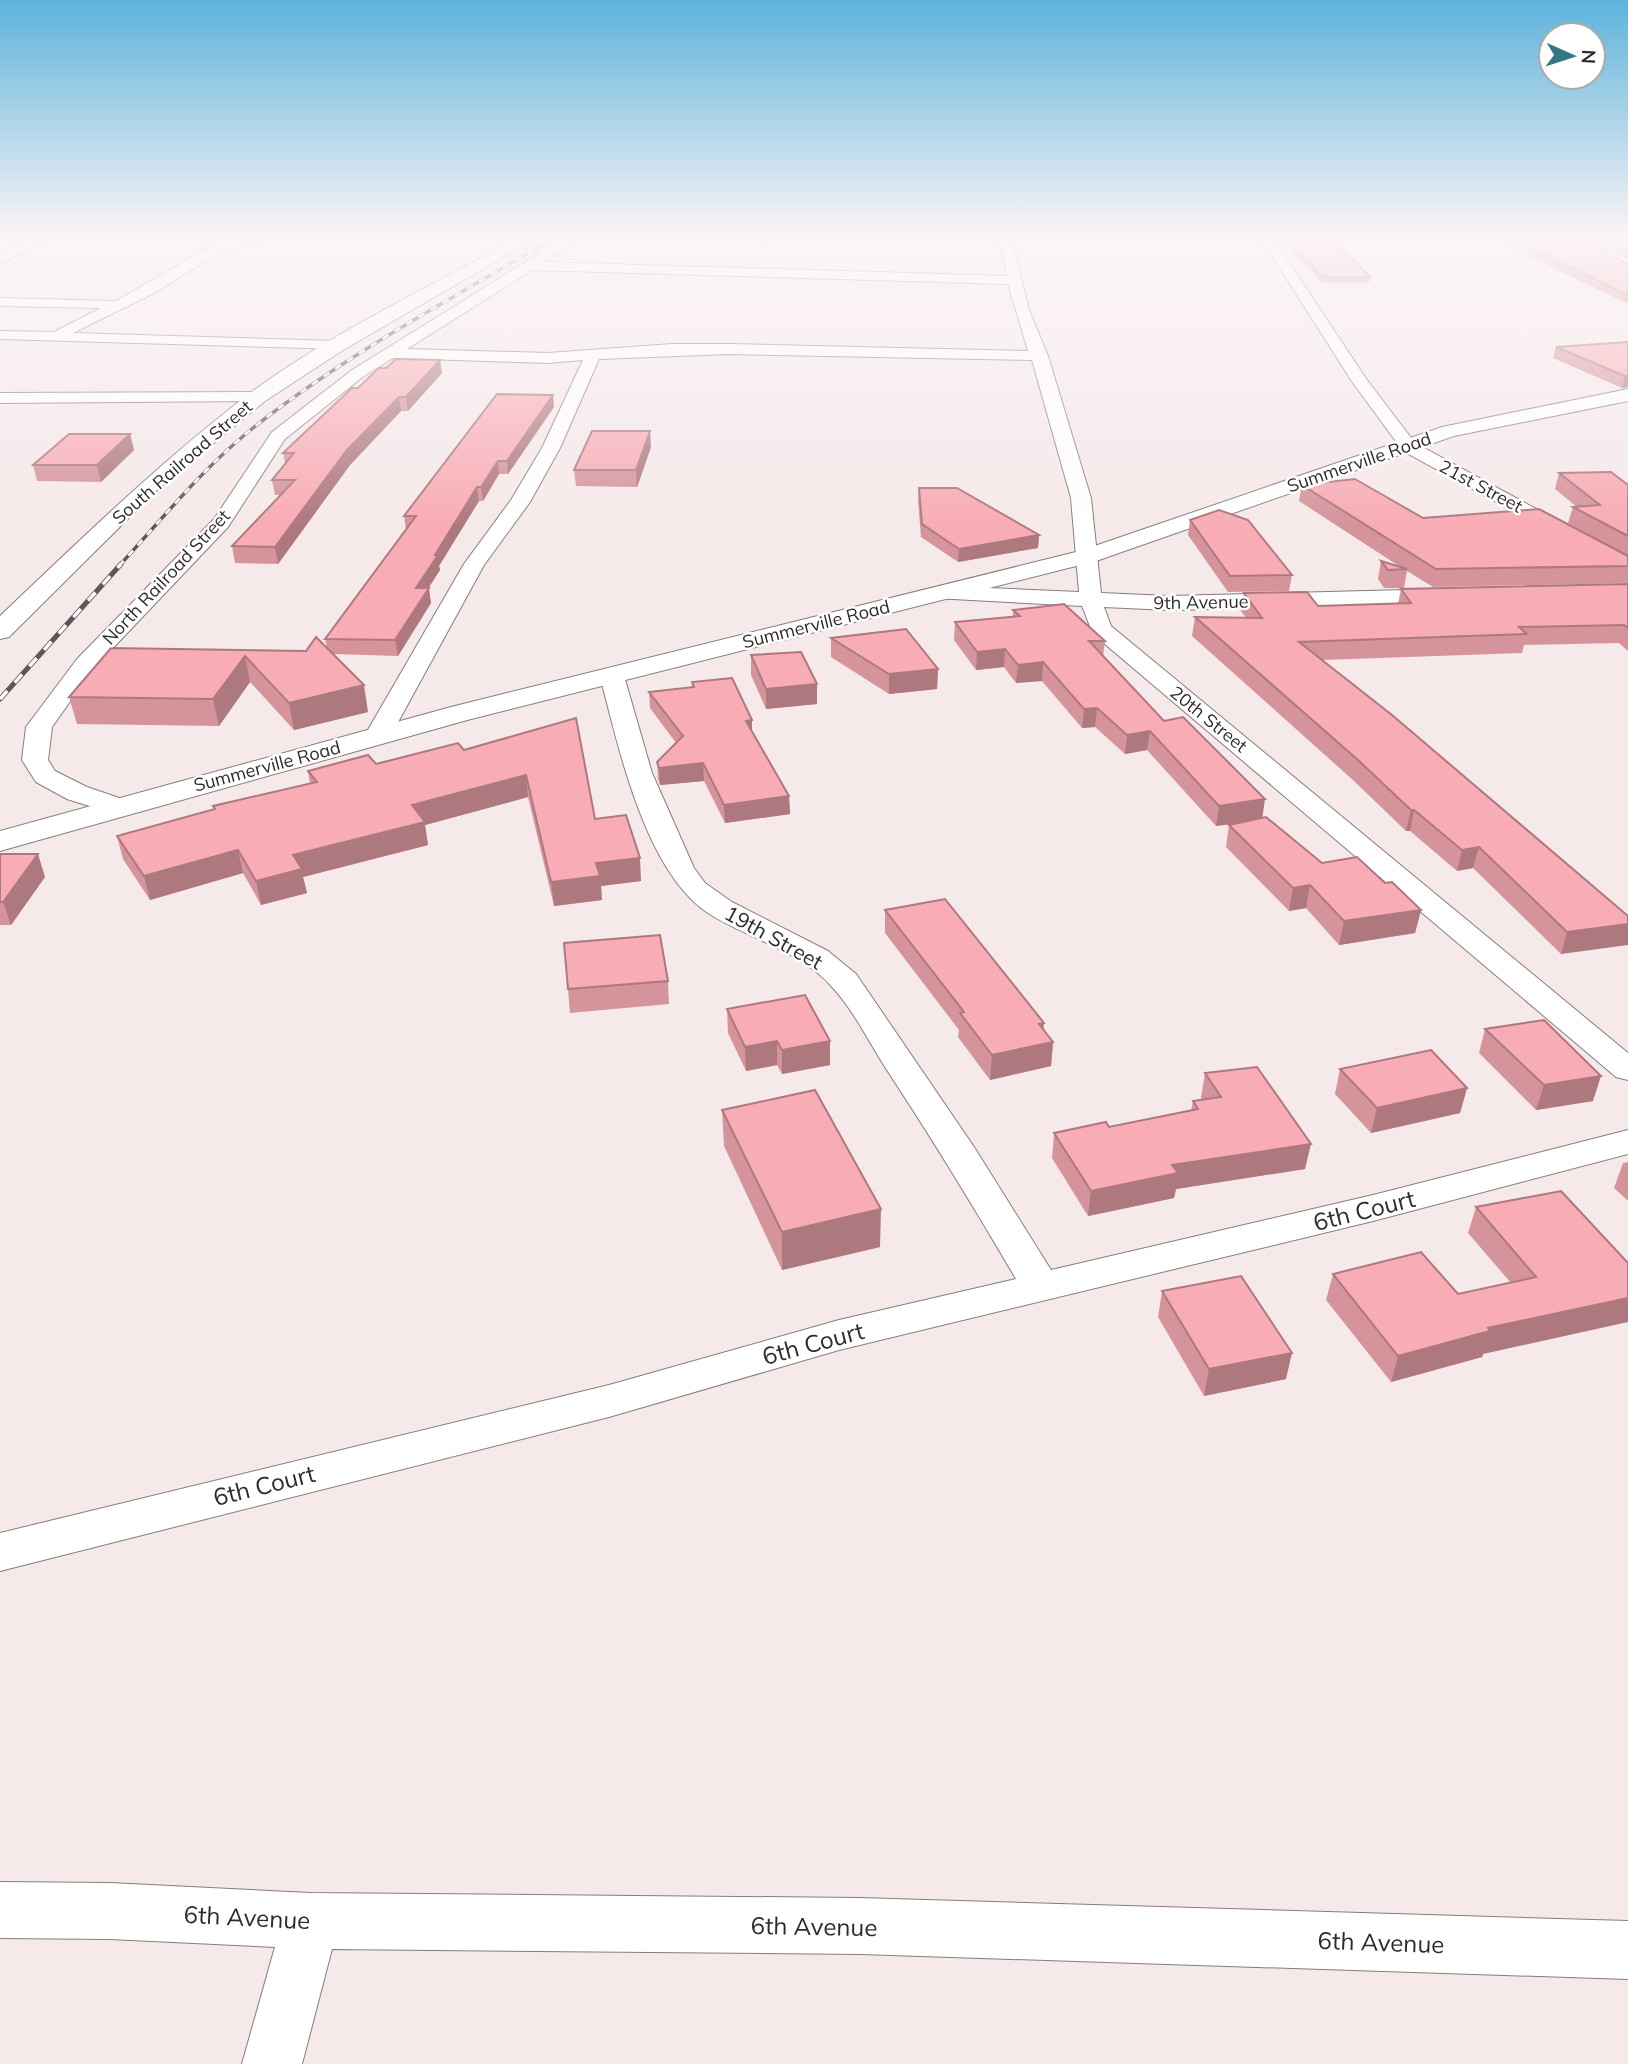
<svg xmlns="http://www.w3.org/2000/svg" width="1628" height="2064" font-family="Mulish,sans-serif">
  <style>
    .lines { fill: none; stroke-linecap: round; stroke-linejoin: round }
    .street-casing { stroke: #877c7d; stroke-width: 2 }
    .secondary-casing { stroke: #877c7d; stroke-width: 2 }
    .street { fill: #fff; fill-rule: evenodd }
    .secondary { fill: #fff; fill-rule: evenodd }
    .rail-far1-casing { stroke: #5e5757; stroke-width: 3.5 }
    .rail-casing { stroke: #5e5757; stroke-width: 5 }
    .rail-far1 { stroke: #fff; stroke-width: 2.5; stroke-dasharray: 7; stroke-linecap: butt }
    .rail { stroke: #fff; stroke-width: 3.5; stroke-dasharray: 11; stroke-linecap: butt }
    .wall { fill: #d5949c }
    .shaded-wall { fill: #ae787f }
    .building { fill: #f8acb5; stroke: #ae787f; stroke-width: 2 }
    .labels { text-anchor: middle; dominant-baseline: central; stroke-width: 5; stroke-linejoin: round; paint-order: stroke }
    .far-street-label { font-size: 18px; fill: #302b2b; stroke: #fff }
    .street-label { font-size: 21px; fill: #302b2b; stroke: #fff }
    .near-street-label { font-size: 24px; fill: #302b2b; stroke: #fff }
  </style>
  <rect width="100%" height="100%" fill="#f6e9ea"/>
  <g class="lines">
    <!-- street casing -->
    <g class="street-casing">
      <g id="street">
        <path d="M32,237H48L0,265V256Z"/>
        <path d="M246,237H268L220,252L154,293L73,333L337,341L345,346L342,349L0,339V331L54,332L101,308L0,306V298L116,301L212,246Z"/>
        <path d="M566,237H581L543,262L1007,276L999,237H1011L1029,310L1048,356L1091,498L1101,593L1169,596L1444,589L1455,596L1444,603L1169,610L1104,607L1111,626L1628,1053V1080L1616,1077L1093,634L1082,606L934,598L931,593L934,588L942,586L1079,592L1071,498L1032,360L730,354L599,359L560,448L530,502L484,565L391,735L387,740H369L365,735L464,564L511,500L542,448L583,360L548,363L393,358L364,376L285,439L228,527L93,669L52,727L48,760L55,771L87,787L128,801L132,807L128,813L118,815L67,799L36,782L22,760L26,727L77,659L214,519L272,432L352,370ZM532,270L1008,284L1028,351L730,344H672L548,353L407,349Z"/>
        <path d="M1260,237H1272L1367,380L1415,443L1628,559V574L1403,451L1353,383Z"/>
        <path d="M258,392L266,397L264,401L0,403V393Z"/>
        <path d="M612,669L620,671L624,676L652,773L694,868L705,883L732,902L828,951L856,974L974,1147L1051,1270L1373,1195L1628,1130V1154L1373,1221L839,1350L609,1417L0,1571V1533L609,1385L839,1320L1016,1279C974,1207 931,1137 885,1067C869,1042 854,1011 833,988C803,952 750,939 711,915C645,874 619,748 600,676L604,671Z"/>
        <path d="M0,1882L110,1883L311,1893L860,1898L1628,1921V1979L860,1954L332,1949L302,2064H242L275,1947L110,1939L0,1938Z"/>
      </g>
    </g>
    <!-- secondary casing -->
    <g class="secondary-casing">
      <g id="secondary">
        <path d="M520,237H538L343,350L265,401L157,490L9,637L0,639V616C81,539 160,462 249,394C332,332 430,287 520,237Z"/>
        <path d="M1628,389V401L1454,436L1096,561L471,719L0,851V831L451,707L1080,551L1442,427Z"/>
      </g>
    </g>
    <!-- street -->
    <use href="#street" class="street"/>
    <!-- secondary -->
    <use href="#secondary" class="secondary"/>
    <!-- rail-far1 casing -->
    <g class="rail-far1-casing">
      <path id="rail-far1" d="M119,566C162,519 203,468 253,428C346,354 454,298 555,237"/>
    </g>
    <!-- rail casing -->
    <g class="rail-casing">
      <path id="rail" d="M0,699L121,564"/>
    </g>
    <!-- rail-far1 -->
    <use href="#rail-far1" class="rail-far1"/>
    <!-- rail -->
    <use href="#rail" class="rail"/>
  </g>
  <!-- wall -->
  <g class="wall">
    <path d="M1279,237H1331L1370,277L1369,283H1322Z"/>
    <path d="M1498,237H1579L1628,264V304L1523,253Z"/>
    <path d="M1588,237H1628V260Z"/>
    <path d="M1628,342V387L1622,388L1553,358L1556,347Z"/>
    <path d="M440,360L442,373L408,411H401L350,465L278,564L235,563L232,546L280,495H275L272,480L285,463L283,453L358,388L386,368Z"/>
    <path d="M554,407L508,474H499L483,501H479L439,566L440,570L428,588L431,603L398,656L334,654L368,712L294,730L250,682L219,726L77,724L69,697L111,648L306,651L327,647L325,639L406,530L404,516Z"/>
    <path d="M130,434L134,450L101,482L37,481L33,465Z"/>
    <path d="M651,447L637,487L576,486L574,470Z"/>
    <path d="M1559,473L1628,485V556L1568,523L1573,507H1577L1555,489Z"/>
    <path d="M1302,485L1423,518L1628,566V583L1433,587L1407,571L1404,588H1384L1378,579L1381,561L1402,568L1299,501Z"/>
    <path d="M919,488L1039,535L1038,548L958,562L921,537L918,500Z"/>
    <path d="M1190,520L1292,575L1289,591L1228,592L1188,535Z"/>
    <path d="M1628,584V651L1619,643L1524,645L1522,653L1322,660L1628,916L1561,954L1473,868L1457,871L1410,831H1406L1354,781L1192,636L1195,617L1246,618L1241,611L1244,593L1318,606L1398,604L1401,589Z"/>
    <path d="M1013,610L1105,641L1103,656L1164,721L1262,818L1322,863L1385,883L1421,910L1415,933L1339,945L1306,908L1289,911L1226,847L1229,825L1243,822L1216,826L1147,750L1125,754L1095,727L1082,728L1042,681L1016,683L1004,667L976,670L954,640L955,622L1013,617Z"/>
    <path d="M831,638L938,669L937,689L889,694L831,657Z"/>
    <path d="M751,655L817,684V704L766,709L751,675Z"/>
    <path d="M692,682L752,731L789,796L790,814L725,823L704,781L660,785L658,779L657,762L676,743L650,708L649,692L692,687Z"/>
    <path d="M576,718L595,819L641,881L601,886L602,900L554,906L528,797L425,825L428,845L303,877L307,893L261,905L243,873L150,900L123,859L117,836L214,809L213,806L310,783L308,771L376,764L464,750Z"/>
    <path d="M0,854L45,877L11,925H0Z"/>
    <path d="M885,910L1044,1029L1053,1042L1051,1066L990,1080L958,1037L959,1030L885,933Z"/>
    <path d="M668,981L669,1004L570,1013L568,989Z"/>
    <path d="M727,1009L830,1065L782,1074L777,1065L746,1071L728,1033Z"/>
    <path d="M1485,1029L1593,1101L1536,1110L1479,1053Z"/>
    <path d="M1340,1069L1467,1088L1460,1113L1371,1133L1335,1094Z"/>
    <path d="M1205,1073L1305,1169L1176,1189L1174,1198L1088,1216L1052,1158L1054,1133L1109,1127L1191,1111L1193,1101L1202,1099L1201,1098Z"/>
    <path d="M722,1110L880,1247L782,1270L724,1146Z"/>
    <path d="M1628,1162V1201L1614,1188L1623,1163Z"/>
    <path d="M1476,1207L1628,1263L1483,1354L1482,1357L1391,1382L1326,1300L1333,1274L1458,1294L1511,1283L1468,1233Z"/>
    <path d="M1162,1291L1286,1379L1204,1396L1158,1317Z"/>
  </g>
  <!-- shaded-wall -->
  <g class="shaded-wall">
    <path d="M440,360L442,373L408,411L406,397Z"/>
    <path d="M1625,376H1628V387L1622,388Z"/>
    <path d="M553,395L554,407L508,474L507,461Z"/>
    <path d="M399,397L401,411L350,465L278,564L275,547L347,450Z"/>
    <path d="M650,431L651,447L637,487L636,470Z"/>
    <path d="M130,434L134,450L101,482L97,465Z"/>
    <path d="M498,461L499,474L483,501L481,487Z"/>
    <path d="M477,487L479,501L439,566L440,570L419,603L416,588L435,555Z"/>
    <path d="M1039,535L1038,548L958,562L959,549Z"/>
    <path d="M429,588L431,603L398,656L395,640Z"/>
    <path d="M1005,649L1004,667L976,670L977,652Z"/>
    <path d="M245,656L250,682L219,726L213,699Z"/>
    <path d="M1043,662L1042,681L1016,683L1018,665Z"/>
    <path d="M938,669L937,689L889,694V674Z"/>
    <path d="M817,684V704L766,709V689Z"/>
    <path d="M364,685L368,712L294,730L289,703Z"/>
    <path d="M1097,708L1095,727L1082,728L1084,709Z"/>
    <path d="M752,720V737L746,721Z"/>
    <path d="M1150,731L1147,750L1125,754L1127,735Z"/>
    <path d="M703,763L704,781L660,785L659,768Z"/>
    <path d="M526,775L528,797L425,825L428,845L303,877L307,893L261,905L256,881L293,855L412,805Z"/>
    <path d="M789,796L790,814L725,823L724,805Z"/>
    <path d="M1265,799L1262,820L1216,826L1219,806Z"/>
    <path d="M1411,810H1414L1410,831H1406Z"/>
    <path d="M1479,847L1473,868L1457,871L1462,850Z"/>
    <path d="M238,850L243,873L150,900L144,876Z"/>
    <path d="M38,854L45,877L11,925L3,902Z"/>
    <path d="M640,858L641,881L601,886L602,900L554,906L551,882L596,863Z"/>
    <path d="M1310,885L1306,908L1289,911L1293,888Z"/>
    <path d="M1421,910L1415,933L1339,945L1344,921Z"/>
    <path d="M1628,924V945L1561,954L1567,932Z"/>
    <path d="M1044,1023L1042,1044L1053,1042L1051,1066L990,1080L992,1055L1039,1024Z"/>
    <path d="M777,1041V1065L746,1071L745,1047Z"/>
    <path d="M830,1041V1065L782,1074V1050Z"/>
    <path d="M1601,1076L1593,1101L1536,1110L1544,1085Z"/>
    <path d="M1467,1088L1460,1113L1371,1133L1377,1108Z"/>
    <path d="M1311,1144L1305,1169L1176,1189L1174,1198L1088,1216L1091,1191L1172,1165Z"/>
    <path d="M881,1209L880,1247L782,1270V1232Z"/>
    <path d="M1628,1298V1322L1483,1354L1482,1357L1391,1382L1398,1356L1488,1328Z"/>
    <path d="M1292,1353L1286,1379L1204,1396L1209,1369Z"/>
  </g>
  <!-- building -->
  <g class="building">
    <path d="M1286,237H1331L1370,277H1323Z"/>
    <path d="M1512,237H1579L1628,264V295L1525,245Z"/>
    <path d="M1603,237H1628V251Z"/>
    <path d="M1628,342V376H1625L1556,347Z"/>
    <path d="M396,359L440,360L406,397H399L347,450L275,547L232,546L295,480H272L294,453H283L352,388H358L379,368H386Z"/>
    <path d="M497,394L553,395L507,461H498L481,487H477L435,555H438L416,588H429L395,640L325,639L416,516H404Z"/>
    <path d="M592,431H650L636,470H574Z"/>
    <path d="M69,434H130L97,465H33Z"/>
    <path d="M1611,472L1628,485V536L1573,507L1600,505L1559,473Z"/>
    <path d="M1355,479L1423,518L1539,509L1628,556V566L1436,569L1302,485Z"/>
    <path d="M919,488H957L1039,535L959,549L922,524Z"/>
    <path d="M1219,510L1248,520L1292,575L1230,576L1190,520Z"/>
    <path d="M1381,561L1407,569L1388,570Z"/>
    <path d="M1628,584V628L1624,625L1519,627L1527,634L1299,642L1392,715L1628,916V924L1567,932L1479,847L1462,850L1414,810H1411L1358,760L1195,617L1262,618L1244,593L1307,592L1318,606L1411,603L1401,589Z"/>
    <path d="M1064,604L1105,641H1089L1164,721L1183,717L1265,799L1219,806L1150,731L1127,735L1097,708L1084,709L1043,662L1018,665L1005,649L977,652L955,622L1020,616L1013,610Z"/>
    <path d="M906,629L938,669L889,674L831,638Z"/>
    <path d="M316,637L364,685L289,703L245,656L213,699L69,697L111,648L306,651Z"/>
    <path d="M801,652L817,684L766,689L751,655Z"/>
    <path d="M732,678L752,720L746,721L789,796L724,805L703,763L659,768L657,762L683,736L649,692L694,687L692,682Z"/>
    <path d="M576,718L595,819L626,815L640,858L596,863L600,876L551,882L526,775L412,805L425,822L293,855L302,869L256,881L238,850L144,876L117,836L215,809L213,806L317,782L308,771L368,755L376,764L458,743L464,750Z"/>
    <path d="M1266,817L1322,863L1357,857L1385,883L1392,882L1421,910L1344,921L1310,885L1293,888L1229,825Z"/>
    <path d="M0,854H38L3,902H0Z"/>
    <path d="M945,899L1044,1023L1039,1024L1053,1042L992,1055L960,1013L964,1012L885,910Z"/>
    <path d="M660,935L668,981L568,989L564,943Z"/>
    <path d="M805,995L830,1041L782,1050L777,1041L745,1047L727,1009Z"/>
    <path d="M1544,1020L1601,1076L1544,1085L1485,1029Z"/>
    <path d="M1431,1050L1467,1088L1377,1108L1340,1069Z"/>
    <path d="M1257,1067L1311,1144L1172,1165L1178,1173L1091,1191L1054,1133L1106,1122L1109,1127L1198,1109L1193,1101L1221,1097L1205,1073Z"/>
    <path d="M815,1090L881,1209L782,1232L722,1110Z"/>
    <path d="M1561,1191L1628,1263V1298L1488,1328L1490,1331L1398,1356L1333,1274L1421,1252L1458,1294L1536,1277L1476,1207Z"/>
    <path d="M1241,1276L1292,1353L1209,1369L1162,1291Z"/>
  </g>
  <!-- sky -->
  <linearGradient id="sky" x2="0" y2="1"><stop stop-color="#5db3db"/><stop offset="0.45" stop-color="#fbf5f6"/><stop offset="1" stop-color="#fbf5f6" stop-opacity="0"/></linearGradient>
  <rect width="1628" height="526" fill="url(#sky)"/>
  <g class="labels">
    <!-- far-street labels -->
    <g class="far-street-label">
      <text transform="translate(182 462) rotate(-41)">South Railroad Street</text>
      <text transform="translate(1359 462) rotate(-19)">Summerville Road</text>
      <text transform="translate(1481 486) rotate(28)">21st Street</text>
      <text transform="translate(166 577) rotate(-47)">North Railroad Street</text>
      <text transform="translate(1201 602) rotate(-1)">9th Avenue</text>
      <text transform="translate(816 624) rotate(-14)">Summerville Road</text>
      <text transform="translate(1209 719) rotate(39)">20th Street</text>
      <text transform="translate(267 766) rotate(-15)">Summerville Road</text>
    </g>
    <!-- street labels -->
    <g class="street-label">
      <text transform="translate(774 937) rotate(29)">19th Street</text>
    </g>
    <!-- near-street labels -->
    <g class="near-street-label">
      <text transform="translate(1364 1210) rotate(-14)">6th Court</text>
      <text transform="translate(813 1343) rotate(-15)">6th Court</text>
      <text transform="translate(264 1485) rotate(-14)">6th Court</text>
      <text transform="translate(247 1917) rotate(3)">6th Avenue</text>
      <text transform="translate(814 1926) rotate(1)">6th Avenue</text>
      <text transform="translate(1381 1942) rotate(2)">6th Avenue</text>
    </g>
  </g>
  <!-- north arrow -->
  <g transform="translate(1572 56) rotate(93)"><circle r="33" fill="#ffffff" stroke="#acaaaa" stroke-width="2"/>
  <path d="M0-5L12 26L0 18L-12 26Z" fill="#317884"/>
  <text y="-10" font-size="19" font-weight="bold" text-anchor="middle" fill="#302b2b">N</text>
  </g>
</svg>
